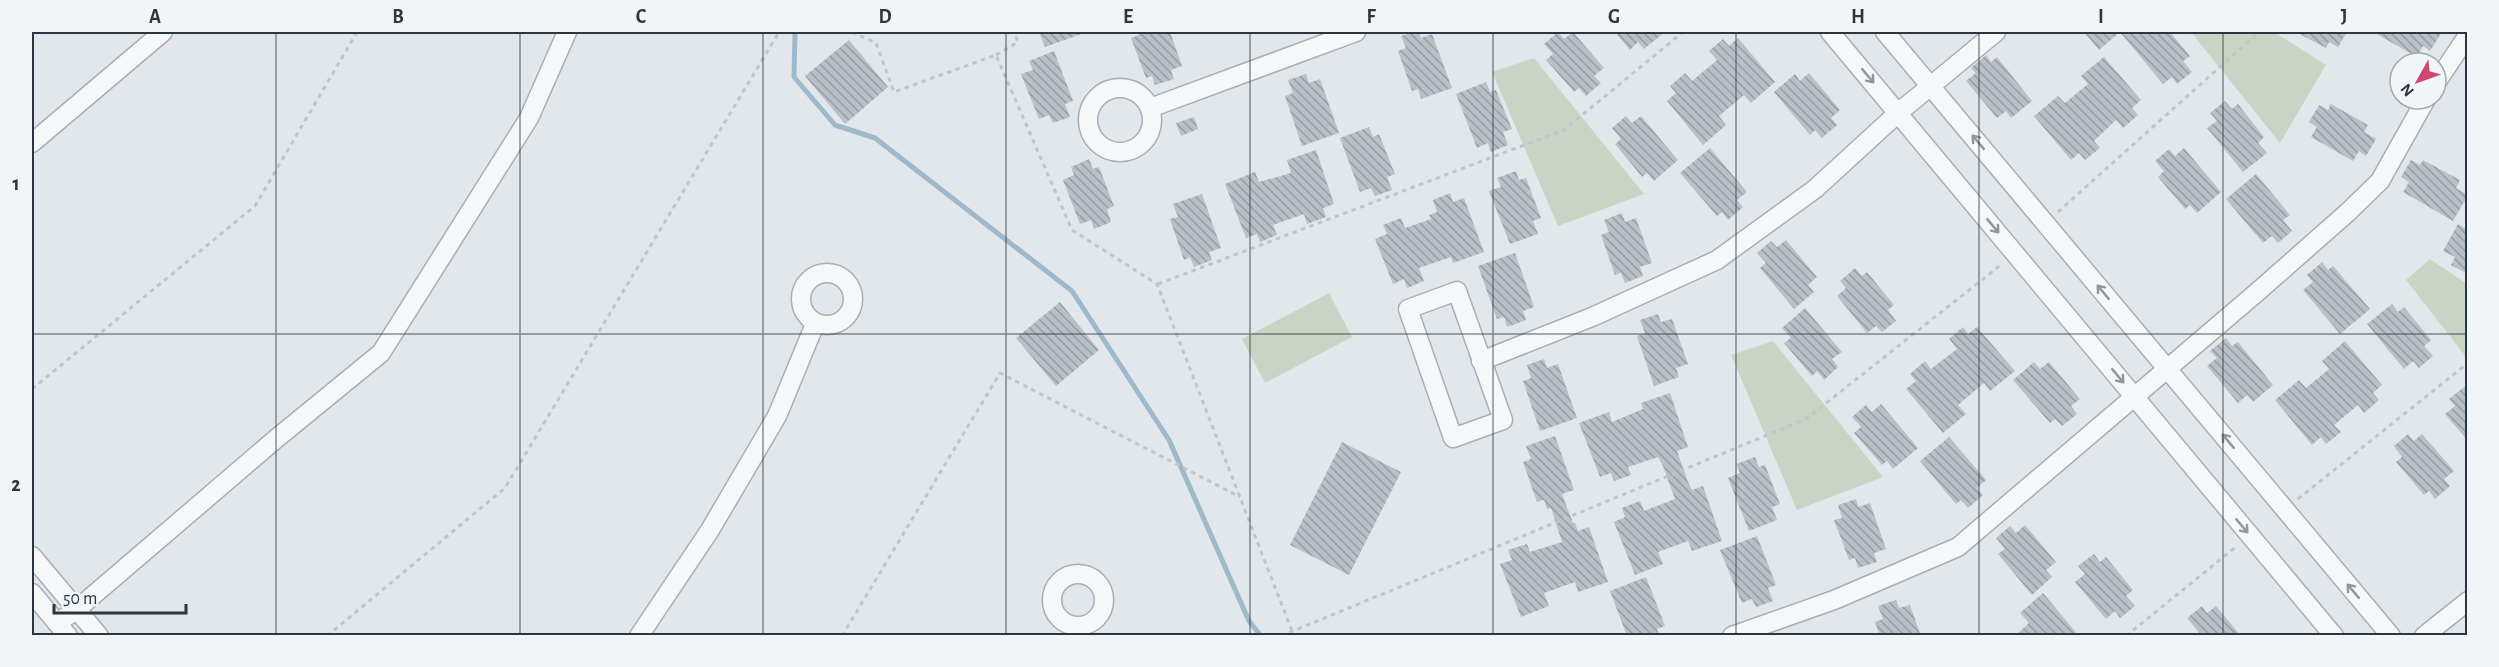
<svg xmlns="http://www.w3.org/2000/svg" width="2499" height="667" font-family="'Alegreya Sans',sans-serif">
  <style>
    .park { fill: #cad4c4 }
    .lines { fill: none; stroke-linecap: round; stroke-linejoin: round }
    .stream { stroke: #9eb9ca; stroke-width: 5 }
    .building { fill: url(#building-back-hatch) }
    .minor-casing { stroke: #a7aeb5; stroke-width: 21 }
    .path { stroke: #c0c5ca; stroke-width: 3; stroke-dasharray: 4.5 4.5; stroke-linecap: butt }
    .minor { stroke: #f5f7f9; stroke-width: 18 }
    .oneway { stroke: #90969e }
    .grid { fill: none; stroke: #2a3643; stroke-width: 1.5; stroke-opacity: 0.55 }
    .neatline { fill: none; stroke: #2a3643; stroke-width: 2 }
    .grid-label { font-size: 20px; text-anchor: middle; font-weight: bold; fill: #2a3643 }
  </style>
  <defs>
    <pattern id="building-back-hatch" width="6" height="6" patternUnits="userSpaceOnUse" patternTransform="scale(1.5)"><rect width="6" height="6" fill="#bac0c8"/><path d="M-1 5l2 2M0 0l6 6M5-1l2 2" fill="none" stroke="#979da4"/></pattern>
  </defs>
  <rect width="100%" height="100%" fill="#e2e7eb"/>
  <!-- park -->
  <g class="park">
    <path d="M2191,32H2274L2326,65L2280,143Z"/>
    <path d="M1534,58L1644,194L1558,226L1492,72Z"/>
    <path d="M2430,259L2467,284V358L2406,280Z"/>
    <path d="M1329,293L1352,337L1265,383L1242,339Z"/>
    <path d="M1773,341L1883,477L1797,510L1731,355Z"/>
  </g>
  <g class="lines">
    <!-- stream -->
    <path class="stream" d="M795,32L794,77L835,125L875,138L1072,291L1169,440L1249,621L1261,636"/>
  </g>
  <!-- building -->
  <g class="building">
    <path d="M1039,32H1083L1084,33L1045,47Z"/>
    <path d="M1138,32H1170L1182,66L1171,70L1174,79L1155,85L1152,76L1146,78L1131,38L1139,35Z"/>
    <path d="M1413,32H1419L1421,38L1432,34L1452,88L1421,99L1418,89L1412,91L1398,51L1406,48L1401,36Z"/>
    <path d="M1558,32L1564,39L1573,32L1604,68L1594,76L1601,83L1586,96L1579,88L1574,92L1546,60L1553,54L1544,44Z"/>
    <path d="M1615,32H1665L1644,49L1638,42L1630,50Z"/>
    <path d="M2084,32H2170L2190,56L2183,61L2192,72L2177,84L2172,77L2163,84L2120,32L2099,50Z"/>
    <path d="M2296,32H2347L2338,47L2329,42L2326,48Z"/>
    <path d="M2373,32H2442L2430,51L2423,46L2417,57Z"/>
    <path d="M1738,38L1775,82L1751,103L1744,95L1719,116L1726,125L1703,145L1667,101L1676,93L1670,86L1685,73L1692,81L1717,60L1709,51L1723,39L1729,46Z"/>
    <path d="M849,40L888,87L845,124L805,76Z"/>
    <path d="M1054,51L1073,101L1065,104L1070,117L1053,123L1049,115L1039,119L1021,74L1033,70L1029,61Z"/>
    <path d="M1986,55L1991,62L1997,57L2032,101L2011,118L2006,111L1997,118L1966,81L1976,73L1971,68Z"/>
    <path d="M2104,57L2141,100L2132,108L2138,115L2123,128L2116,120L2094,141L2100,148L2085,160L2079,153L2071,160L2034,116L2058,96L2065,103L2088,84L2081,76Z"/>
    <path d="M1809,73L1840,110L1831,118L1837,125L1822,138L1815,130L1810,135L1774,92L1795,74L1800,81Z"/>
    <path d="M1306,74L1309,83L1320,79L1339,133L1302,146L1285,96L1293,93L1288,80Z"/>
    <path d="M1486,82L1490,92L1496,90L1512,129L1503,132L1508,145L1491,152L1488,143L1477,148L1456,94Z"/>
    <path d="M2225,101L2232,109L2238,104L2264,137L2258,143L2267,153L2243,172L2207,128L2217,121L2210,113Z"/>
    <path d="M2331,104L2368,125L2364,132L2376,139L2366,156L2359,151L2353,161L2311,137L2317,127L2309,122L2319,105L2328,110Z"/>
    <path d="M1626,116L1632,123L1641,116L1678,160L1654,181L1647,173L1642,177L1615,144L1621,139L1612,128Z"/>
    <path d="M1194,117L1198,129L1181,136L1176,123Z"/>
    <path d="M1369,127L1373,137L1379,134L1395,174L1387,177L1392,190L1375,196L1371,188L1360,192L1340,138Z"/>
    <path d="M1710,148L1747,192L1737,200L1743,207L1728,220L1722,212L1717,216L1680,173Z"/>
    <path d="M2184,148L2221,192L2197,213L2190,205L2185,209L2158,177L2164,171L2155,161L2169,149L2175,156Z"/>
    <path d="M1316,150L1334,204L1323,208L1326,217L1307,224L1304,214L1273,225L1277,235L1260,242L1257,234L1246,238L1225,184L1255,172L1259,182L1291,173L1287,160Z"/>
    <path d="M1089,159L1093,169L1099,167L1114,206L1107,209L1111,222L1094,229L1091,220L1080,224L1063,180L1074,175L1071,167Z"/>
    <path d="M2411,160L2420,165L2423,160L2460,180L2456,188L2468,195L2453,221L2403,192L2409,182L2401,177Z"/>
    <path d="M1516,171L1519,180L1526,178L1541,218L1533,221L1538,234L1510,244L1489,191L1501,187L1497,178Z"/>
    <path d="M2256,174L2290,215L2283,220L2292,231L2278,243L2272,236L2263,243L2226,199Z"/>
    <path d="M1450,193L1453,202L1464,198L1484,252L1453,263L1451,257L1419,268L1424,281L1407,288L1404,279L1393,284L1375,239L1387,234L1383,225L1401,218L1405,228L1431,219L1429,215L1437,212L1433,200Z"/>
    <path d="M1202,194L1221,248L1209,252L1212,260L1194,267L1190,257L1184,260L1170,219L1178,217L1173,204Z"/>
    <path d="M1622,213L1625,222L1636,218L1652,263L1640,267L1643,276L1625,283L1621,273L1615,275L1601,235L1609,232L1604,220Z"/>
    <path d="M2458,224L2468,230V274L2451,265L2455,257L2443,251Z"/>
    <path d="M1786,240L1817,277L1808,285L1814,292L1794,309L1760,268L1766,263L1757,253L1771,241L1777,247Z"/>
    <path d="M1515,253L1534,307L1523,311L1526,320L1507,327L1504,317L1497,319L1478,266Z"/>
    <path d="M2322,262L2328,270L2333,266L2370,309L2340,334L2303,290L2313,282L2307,275Z"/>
    <path d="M1855,268L1862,276L1867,272L1894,305L1888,310L1896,321L1882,332L1876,326L1867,333L1837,296L1846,288L1840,281Z"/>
    <path d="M1060,302L1099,350L1056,386L1016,338Z"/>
    <path d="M2392,304L2398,312L2404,307L2431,340L2424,346L2433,356L2419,368L2413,361L2404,369L2367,324Z"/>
    <path d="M1805,308L1842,352L1832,359L1838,367L1824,380L1817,371L1812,376L1784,343L1791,338L1782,328Z"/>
    <path d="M1658,314L1661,322L1672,319L1688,364L1676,368L1679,377L1654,386L1637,336L1645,333L1640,320Z"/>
    <path d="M1963,327L1968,334L1977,327L2015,371L1990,391L1984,383L1958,405L1966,414L1943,433L1906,389L1916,381L1910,374L1925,361L1931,369L1957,349L1949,339Z"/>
    <path d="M2226,338L2232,346L2238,342L2273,385L2253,402L2247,395L2238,403L2207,366L2217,358L2210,351Z"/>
    <path d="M2345,341L2382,385L2373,393L2379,400L2364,413L2358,405L2334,425L2341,432L2326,444L2321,437L2312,445L2275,400L2299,380L2306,388L2329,369L2322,361Z"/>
    <path d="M1544,359L1547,368L1558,364L1577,418L1540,431L1523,381L1531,378L1527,365Z"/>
    <path d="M2034,362L2040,369L2049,362L2080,399L2071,406L2077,414L2062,426L2055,419L2050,423L2013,380Z"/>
    <path d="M2468,384V441L2445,414L2455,406L2449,399Z"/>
    <path d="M1670,393L1688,447L1677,451L1688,482L1692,490L1703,486L1722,541L1692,551L1688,541L1658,552L1663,564L1635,575L1614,522L1625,517L1622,508L1640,501L1644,511L1675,499L1663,466L1658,457L1628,467L1631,475L1614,481L1611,473L1600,477L1579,423L1609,412L1612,422L1643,409L1641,403Z"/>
    <path d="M1881,404L1918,448L1893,469L1887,461L1882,465L1854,433L1861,427L1852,417L1866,405L1872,412Z"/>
    <path d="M2408,434L2414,441L2422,434L2454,471L2444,479L2450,486L2435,499L2429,491L2424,495L2396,462L2402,457L2394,446Z"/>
    <path d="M1555,436L1574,490L1562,494L1573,523H1575L1578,531L1589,527L1608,582L1578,592L1575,582L1544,593L1549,606L1521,617L1500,564L1512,560L1508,550L1527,544L1530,552L1562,542L1551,508L1547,509L1544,500L1537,502L1523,462L1531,459L1526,446Z"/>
    <path d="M1949,437L1986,480L1977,488L1983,495L1968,508L1961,500L1956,504L1920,461Z"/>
    <path d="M1342,442L1401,472L1349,575L1290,545Z"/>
    <path d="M1755,457L1759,467L1765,465L1780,504L1772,507L1777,520L1749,531L1728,478L1740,473L1736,464Z"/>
    <path d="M1856,499L1858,507L1870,503L1886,549L1874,553L1877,562L1858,568L1855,558L1849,560L1834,520L1842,518L1838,505Z"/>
    <path d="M2025,525L2056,562L2046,570L2052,577L2032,595L1998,554L2005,549L1996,538L2010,526L2016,533Z"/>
    <path d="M1757,536L1776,585L1768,588L1773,601L1756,607L1752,599L1742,603L1720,550Z"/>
    <path d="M2094,554L2100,562L2106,557L2133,590L2126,596L2135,606L2120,618L2115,611L2106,619L2075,582L2085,574L2078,566Z"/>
    <path d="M1646,577L1665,626L1657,629L1660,636H1627L1610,591Z"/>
    <path d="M2043,593L2079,636H2015L2029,623L2020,613Z"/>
    <path d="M1896,600L1899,608L1910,605L1921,636H1880L1875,622L1883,619L1878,606Z"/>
    <path d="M2202,606L2207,613L2216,606L2241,636H2202L2187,618Z"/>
  </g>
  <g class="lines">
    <!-- minor casing -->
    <g class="minor-casing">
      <g id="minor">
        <path d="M1830,32L2334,636"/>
        <path d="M1885,32L2391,636"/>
        <path d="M2436,83L2468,35"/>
        <circle cx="1120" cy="120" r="32"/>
        <path d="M1150,108L1356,32"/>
        <path d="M32,143L163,32"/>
        <circle cx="827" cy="299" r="26"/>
        <path d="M1457,291L1503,420L1453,438L1408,309Z"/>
        <path d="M1481,361L1592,317L1717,260L1815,189L1898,113L1996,32"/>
        <path d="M32,556L99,636"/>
        <circle cx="1078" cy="600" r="26"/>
        <path d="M32,593L68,636"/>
        <path d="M57,623L76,610L277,438L381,353L529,118L567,32"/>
        <path d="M639,636L710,530L777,416L815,324"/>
        <path d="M1732,636L1834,600L1958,547L2255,294L2347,213L2380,181L2426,99"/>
        <path d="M2424,636L2468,601"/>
      </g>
    </g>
    <!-- path -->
    <g class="path">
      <path d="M852,32L876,43L894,92L996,55L1072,230L1157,284L1292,631"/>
      <path d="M996,55L1018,42L1014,32"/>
      <path d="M2058,212L2259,32"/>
      <path d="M1158,284L1564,130L1683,32"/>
      <path d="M32,389L255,206L357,32"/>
      <path d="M2298,499L2468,363"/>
      <path d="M327,636L505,488L779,32"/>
      <path d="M842,636L1000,373L1240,497"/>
      <path d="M1281,636L1806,419L2002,264"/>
      <path d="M2126,636L2237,546"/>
    </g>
    <!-- minor -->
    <use href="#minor" class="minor"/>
  </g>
  <!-- one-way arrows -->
  <defs><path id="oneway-shaft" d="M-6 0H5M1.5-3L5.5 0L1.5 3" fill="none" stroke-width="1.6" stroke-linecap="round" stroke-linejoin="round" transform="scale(1.5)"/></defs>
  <g class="oneway">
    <use href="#oneway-shaft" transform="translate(1868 76) rotate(50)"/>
    <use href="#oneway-shaft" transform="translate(1978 142) rotate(-130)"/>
    <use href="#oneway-shaft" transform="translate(1993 226) rotate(50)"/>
    <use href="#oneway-shaft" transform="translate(2103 292) rotate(-130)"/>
    <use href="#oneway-shaft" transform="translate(2118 376) rotate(50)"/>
    <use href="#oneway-shaft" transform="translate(2228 441) rotate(-130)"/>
    <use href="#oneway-shaft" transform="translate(2242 526) rotate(50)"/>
    <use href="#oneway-shaft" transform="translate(2353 591) rotate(-130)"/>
  </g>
  <!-- grid -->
  <path class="grid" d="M276,32V636M520,32V636M763,32V636M1006,32V636M1250,32V636M1493,32V636M1736,32V636M1979,32V636M2223,32V636M32,334H2468"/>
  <!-- border -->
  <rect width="2499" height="667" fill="none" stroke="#f2f5f8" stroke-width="66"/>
  <!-- north arrow -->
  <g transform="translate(2418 81) rotate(230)"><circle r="28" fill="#f2f5f8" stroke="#a2a9b0" stroke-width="1.5"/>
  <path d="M0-4.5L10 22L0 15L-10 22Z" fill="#ce496d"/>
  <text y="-9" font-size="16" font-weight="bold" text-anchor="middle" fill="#2a3643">N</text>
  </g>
  <!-- scale -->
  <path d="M54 604v9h132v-9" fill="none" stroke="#2a3643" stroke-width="3"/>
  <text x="63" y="604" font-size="18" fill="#2a3643" stroke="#f2f5f8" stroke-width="4.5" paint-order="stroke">50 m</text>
  <rect x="33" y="33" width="2433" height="601" class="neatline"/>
  <g class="grid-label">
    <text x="155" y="23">A</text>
    <text x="398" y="23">B</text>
    <text x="641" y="23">C</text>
    <text x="885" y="23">D</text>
    <text x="1128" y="23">E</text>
    <text x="1371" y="23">F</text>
    <text x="1614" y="23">G</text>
    <text x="1858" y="23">H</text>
    <text x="2101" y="23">I</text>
    <text x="2344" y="23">J</text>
    <text x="16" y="190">1</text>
    <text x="16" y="491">2</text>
  </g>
</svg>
